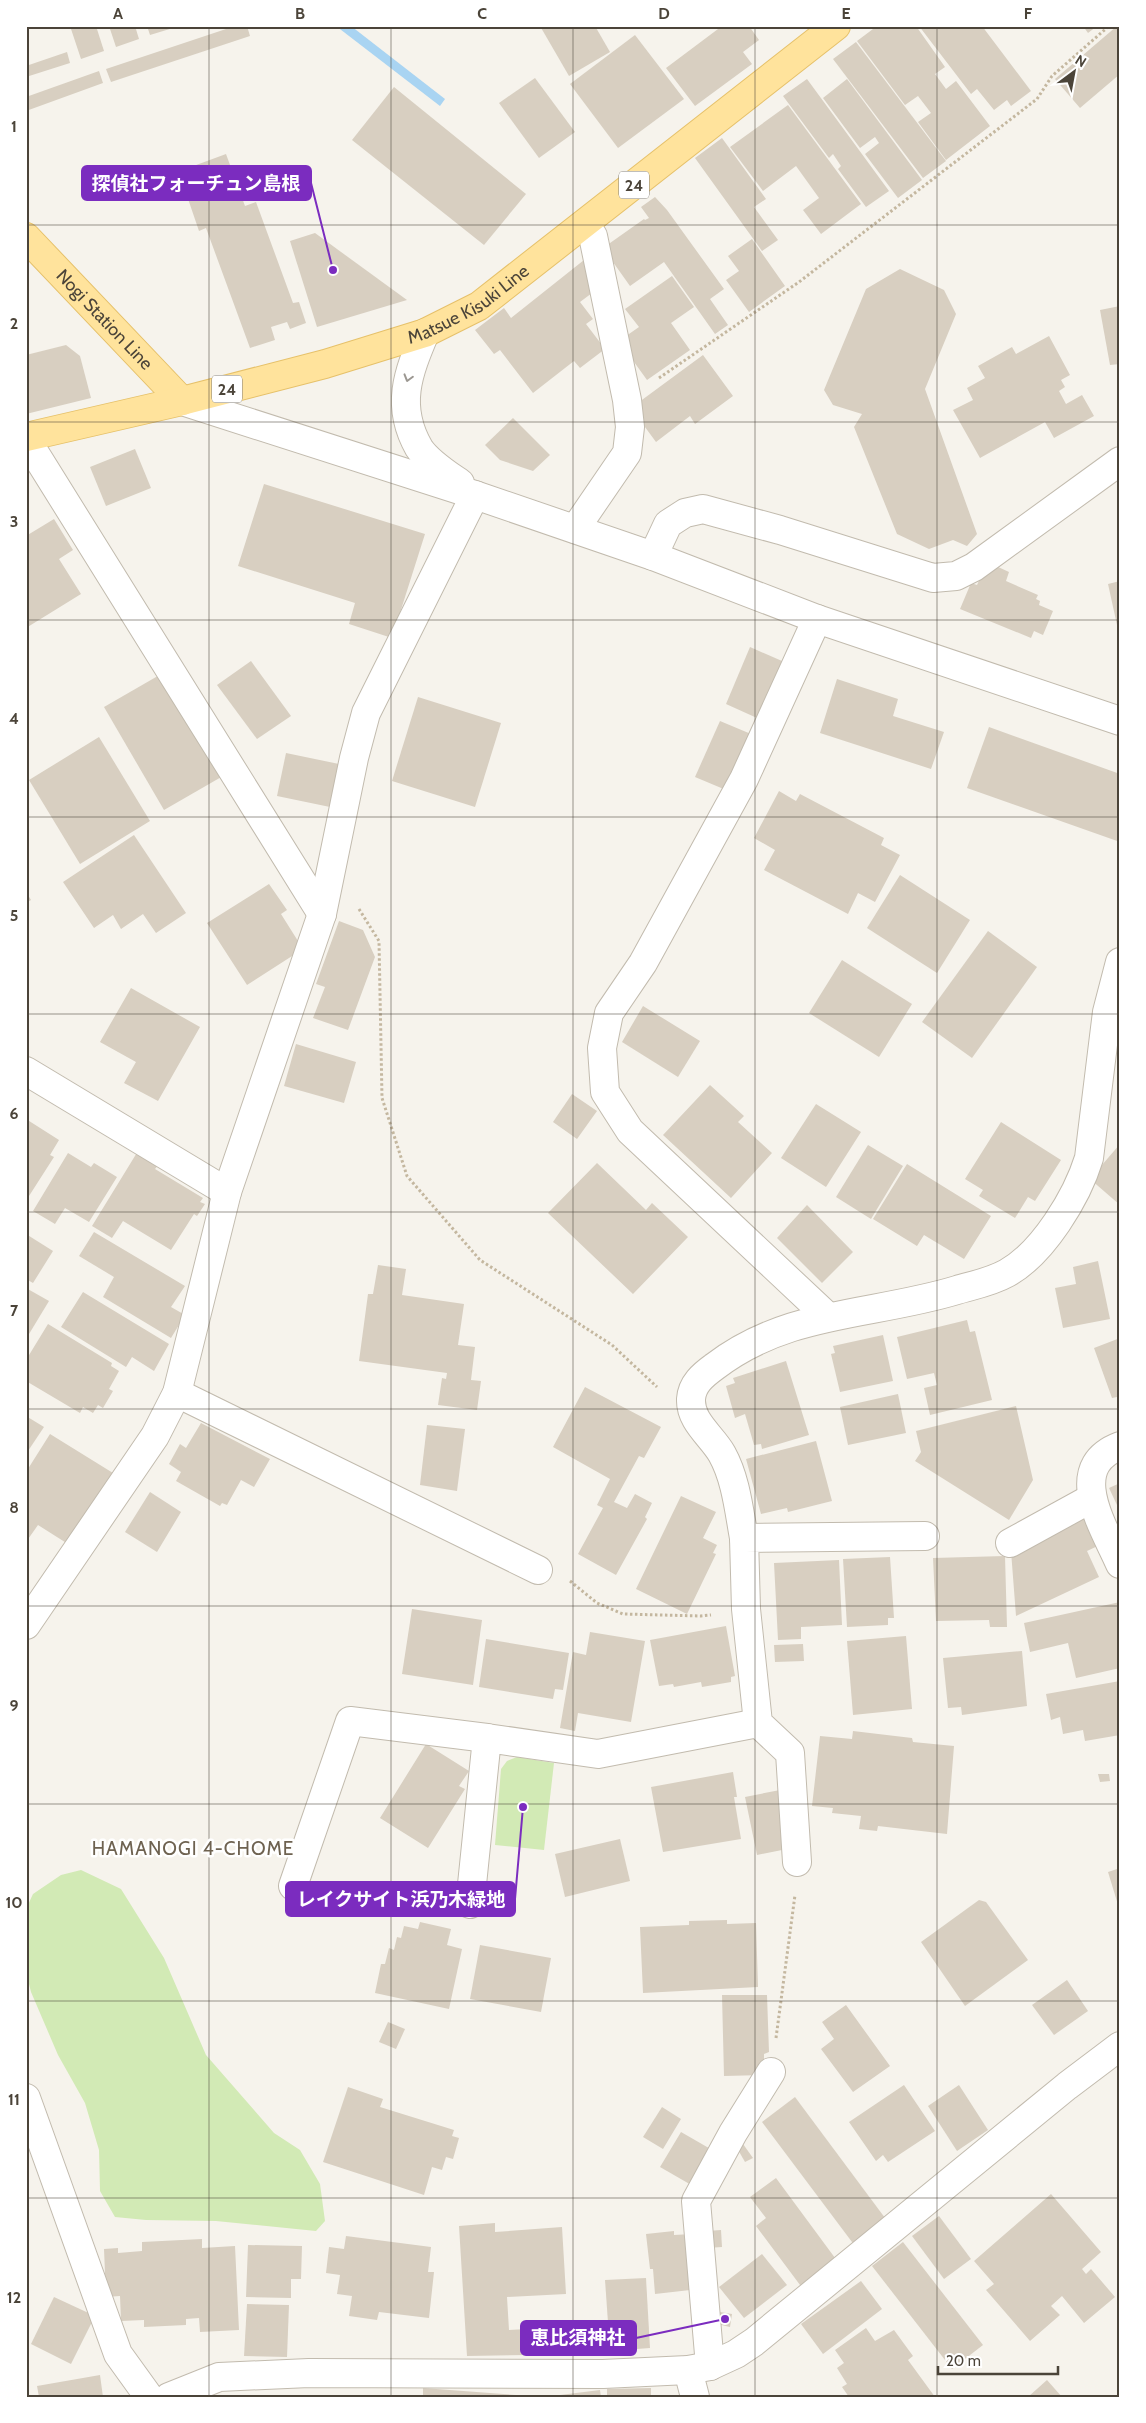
<svg xmlns="http://www.w3.org/2000/svg" width="1146" height="2423" font-family="Cabin,'Noto Sans JP',sans-serif">
  <style>
    .green { fill: #d2eab5 }
    .water { fill: #a9d4f2 }
    .building { fill: #d8cfc1 }
    .lines { fill: none; stroke-linecap: round; stroke-linejoin: round }
    .minor-casing { stroke: #c2bbae; stroke-width: 30 }
    .major-casing { stroke: #e6c16a; stroke-width: 30 }
    .path { stroke: #c4b79f; stroke-width: 3; stroke-dasharray: 2.5 2.5; stroke-linecap: butt }
    .minor { stroke: #fff; stroke-width: 28 }
    .major { stroke: #ffe39c; stroke-width: 28 }
    .oneway { stroke: #9c9892 }
    .grid { fill: none; stroke: #4b4439; stroke-width: 1; stroke-opacity: 0.55 }
    .labels { text-anchor: middle; dominant-baseline: central; stroke-width: 5; stroke-linejoin: round; paint-order: stroke }
    .shield { fill: #fff; stroke: #817c74; stroke-width: 1 }
    .shield-label { font-size: 16px; font-weight: bold; fill: #4b4439 }
    .street-label { font-size: 18px; fill: #4b4439; stroke: #fff }
    .neighbourhood-label { font-size: 19px; letter-spacing: 1px; fill: #6e6250; stroke: #fff }
    .leader { fill: none; stroke: #7b2cbf; stroke-width: 2 }
    .callout-dot { fill: #7b2cbf; stroke: #fff; stroke-width: 2 }
    .callout { fill: #7b2cbf; stroke: #7b2cbf; stroke-width: 2 }
    .callout-label { font-size: 19px; text-anchor: middle; font-weight: bold; fill: #fff }
    .neatline { fill: none; stroke: #4b4439; stroke-width: 2 }
    .grid-label { font-size: 16px; text-anchor: middle; font-weight: bold; fill: #4b4439 }
  </style>
  <rect width="100%" height="100%" fill="#f6f3ec"/>
  <!-- green -->
  <g class="green">
    <path d="M517,1757L554,1763L544,1850L495,1845L501,1769L507,1761Z"/>
    <path d="M81,1870L121,1889L164,1958L206,2055L274,2133L300,2150L320,2184L325,2221L316,2231L216,2221L146,2220L115,2217L100,2191L99,2150L85,2103L58,2055L31,1992L26,1972V1909L33,1894L61,1875Z"/>
  </g>
  <!-- water -->
  <path class="water" d="M336,26H351L445,99L440,106Z"/>
  <!-- building -->
  <g class="building">
    <path d="M70,26H96L104,51L81,59Z"/>
    <path d="M109,26H135L139,39L116,47Z"/>
    <path d="M147,26H173V28L150,35Z"/>
    <path d="M235,26H247L250,36L111,82L106,69Z"/>
    <path d="M540,26H595L610,52L569,76Z"/>
    <path d="M722,26H749L759,40L743,52L752,64L695,106L666,68Z"/>
    <path d="M877,26H916L945,67L935,74L946,89L956,81L990,126L946,160L918,122L931,113L918,96L905,105L857,41Z"/>
    <path d="M919,26H982L1031,91L1011,106L1007,100L994,110L977,89L971,94Z"/>
    <path d="M1083,26H1097L1088,33Z"/>
    <path d="M1117,26H1120V74L1080,108L1055,79Z"/>
    <path d="M635,35L684,99L618,148L570,84Z"/>
    <path d="M856,42L946,161L923,178L833,59Z"/>
    <path d="M67,52L70,63L26,77V66Z"/>
    <path d="M99,71L103,83L26,111V97Z"/>
    <path d="M535,78L575,132L539,158L499,103Z"/>
    <path d="M807,79L889,191L866,207L838,169L841,166L833,154L829,158L783,96Z"/>
    <path d="M847,79L922,180L898,198L865,154L879,143L875,137L860,148L823,98Z"/>
    <path d="M394,87L526,194L484,245L352,140Z"/>
    <path d="M788,105L861,204L821,234L803,210L819,198L796,166L763,191L730,147Z"/>
    <path d="M722,138L766,199L754,207L778,240L762,251L695,158Z"/>
    <path d="M226,154L245,206L256,202L293,303L299,302L306,323L290,329L287,322L271,327L275,340L250,348L206,228L199,231L186,193L196,189L188,168Z"/>
    <path d="M655,197L667,210L724,289L710,299L728,325L715,334L664,262L630,286L603,248L644,219L645,220L649,218L641,207Z"/>
    <path d="M315,233L407,300L317,327L290,241Z"/>
    <path d="M752,239L785,286L749,312L726,280L739,271L728,256Z"/>
    <path d="M584,260L592,293L580,302L593,319L586,324L605,349L580,368L574,361L533,393L500,350L494,354L475,330L504,308L511,318Z"/>
    <path d="M900,269L944,290L956,314L925,389L977,534L967,546L953,540L929,549L897,534L854,427L862,414L833,405L824,390L866,289Z"/>
    <path d="M672,276L694,307L671,323L690,350L647,380L619,341L639,327L625,309Z"/>
    <path d="M1120,306V364L1110,365L1100,310Z"/>
    <path d="M1049,336L1070,375L1061,380L1065,387L1059,391L1066,404L1082,395L1094,416L1054,438L1045,422L980,458L953,410L973,400L967,388L985,378L978,366L1012,347L1016,354Z"/>
    <path d="M66,345L80,356L91,398L26,414V355Z"/>
    <path d="M703,355L733,396L695,424L690,416L656,442L631,408Z"/>
    <path d="M513,418L550,455L533,471L500,460L485,445Z"/>
    <path d="M135,449L151,488L106,506L90,467Z"/>
    <path d="M264,484L425,534L392,638L349,624L355,603L238,566Z"/>
    <path d="M54,519L73,550L59,559L81,594L26,628V536Z"/>
    <path d="M996,566L1009,572L1006,581L1038,595L1036,599L1040,601L1039,605L1053,611L1043,635L1034,631L1031,638L960,609L971,583L977,585L982,574L988,568L994,570Z"/>
    <path d="M1120,581V634H1119L1108,584Z"/>
    <path d="M750,647L782,661L757,718L726,704Z"/>
    <path d="M251,661L291,716L257,739L217,685Z"/>
    <path d="M163,673L223,776L164,810L104,707Z"/>
    <path d="M837,679L898,699L893,716L944,732L931,769L820,733Z"/>
    <path d="M418,697L501,723L475,807L392,781Z"/>
    <path d="M720,721L751,734L726,790L695,777Z"/>
    <path d="M989,727L1120,774V842L967,788Z"/>
    <path d="M99,737L150,821L80,864L29,780Z"/>
    <path d="M286,753L339,764L330,807L277,796Z"/>
    <path d="M779,791L796,801L800,794L884,838L881,845L900,855L875,902L858,893L848,914L764,870L775,850L754,838Z"/>
    <path d="M134,835L186,913L156,933L143,914L121,929L113,915L94,928L63,882Z"/>
    <path d="M900,875L970,920L937,973L867,928Z"/>
    <path d="M269,884L287,910L281,914L303,949L247,985L207,923Z"/>
    <path d="M26,892L31,900L26,903Z"/>
    <path d="M339,921L363,930L375,957L348,1030L313,1018L325,987L316,984Z"/>
    <path d="M988,931L1037,967L972,1058L922,1022Z"/>
    <path d="M842,960L912,1004L879,1057L809,1013Z"/>
    <path d="M131,988L200,1027L158,1101L124,1083L136,1062L100,1042Z"/>
    <path d="M643,1006L700,1041L678,1077L622,1042Z"/>
    <path d="M296,1044L356,1062L344,1103L284,1086Z"/>
    <path d="M710,1085L744,1116L738,1122L772,1153L731,1198L663,1135Z"/>
    <path d="M572,1094L597,1111L577,1139L553,1122Z"/>
    <path d="M816,1104L861,1132L826,1187L781,1158Z"/>
    <path d="M26,1119L59,1140L50,1155L54,1157L29,1196L26,1194Z"/>
    <path d="M1001,1122L1061,1160L1035,1201L1028,1197L1015,1218L979,1196L983,1190L965,1179Z"/>
    <path d="M1120,1144V1205L1090,1179Z"/>
    <path d="M868,1145L903,1166L871,1219L836,1197Z"/>
    <path d="M138,1151L159,1164L155,1169L203,1198L200,1202L205,1204L197,1216L194,1214L171,1250L123,1221L112,1238L92,1226Z"/>
    <path d="M68,1153L91,1167L94,1163L117,1177L89,1222L65,1208L55,1224L33,1211Z"/>
    <path d="M597,1163L646,1210L652,1203L688,1237L633,1294L548,1213Z"/>
    <path d="M907,1164L991,1216L964,1259L924,1235L917,1246L873,1219Z"/>
    <path d="M807,1205L853,1252L822,1283L777,1238Z"/>
    <path d="M94,1232L185,1286L171,1307L185,1315L171,1338L103,1297L114,1277L79,1256Z"/>
    <path d="M26,1234L53,1251L33,1283L26,1279Z"/>
    <path d="M1098,1261L1110,1319L1063,1328L1055,1288L1076,1284L1073,1267Z"/>
    <path d="M378,1265L406,1269L402,1295L464,1304L458,1345L475,1347L471,1380L481,1381L477,1410L438,1405L442,1378L446,1379L447,1373L359,1361L368,1294H373Z"/>
    <path d="M26,1288L49,1301L26,1339Z"/>
    <path d="M83,1292L169,1344L154,1371L132,1357L126,1367L61,1327Z"/>
    <path d="M967,1320L970,1332L975,1331L992,1400L930,1415L924,1388L937,1385L934,1373L907,1379L897,1337Z"/>
    <path d="M48,1324L112,1363L111,1366L119,1371L109,1389L113,1391L103,1408L98,1405L93,1413L83,1407L80,1413L26,1381V1360Z"/>
    <path d="M883,1335L893,1381L840,1392L831,1354L835,1353L833,1346Z"/>
    <path d="M1120,1338V1403L1117,1397L1112,1398L1094,1348Z"/>
    <path d="M786,1361L809,1435L762,1449L761,1444L754,1445L745,1414L735,1418L726,1386L735,1383L733,1378Z"/>
    <path d="M585,1387L661,1427L644,1458L639,1456L614,1502L627,1508L635,1494L652,1503L645,1517L647,1519L616,1575L578,1554L603,1508L597,1505L610,1479L553,1447Z"/>
    <path d="M898,1394L906,1433L848,1445L840,1407Z"/>
    <path d="M1016,1406L1033,1480L1009,1520L915,1461L921,1452L916,1431Z"/>
    <path d="M26,1416L44,1427L26,1454Z"/>
    <path d="M201,1423L270,1459L254,1487L241,1480L227,1505L222,1503L220,1506L176,1481L181,1472L169,1464L180,1444L186,1448Z"/>
    <path d="M427,1425L465,1429L457,1491L420,1485Z"/>
    <path d="M50,1434L113,1473L68,1544L38,1525L26,1542V1472Z"/>
    <path d="M816,1441L832,1501L788,1512L787,1508L761,1514L746,1459Z"/>
    <path d="M1120,1483V1504L1117,1505L1109,1488Z"/>
    <path d="M150,1492L181,1512L157,1552L125,1532Z"/>
    <path d="M681,1496L716,1512L703,1538L717,1545L713,1553L716,1554L687,1614L636,1589Z"/>
    <path d="M1088,1515L1102,1544L1087,1551L1099,1577L1016,1616L1011,1551Z"/>
    <path d="M1005,1556L1007,1627H990L989,1620L936,1621L933,1558Z"/>
    <path d="M890,1557L894,1618H888V1625L847,1627L843,1559Z"/>
    <path d="M839,1560L842,1625L801,1627V1639L778,1640L774,1563Z"/>
    <path d="M1120,1602V1668L1076,1678L1068,1643L1030,1652L1024,1623Z"/>
    <path d="M412,1609L482,1620L473,1685L402,1674Z"/>
    <path d="M726,1626L735,1676L731,1677V1682L702,1687L701,1682L674,1687L673,1684L659,1686L650,1640Z"/>
    <path d="M590,1632L645,1641L631,1722L578,1713L575,1731L560,1728L573,1652L586,1655Z"/>
    <path d="M906,1636L912,1709L853,1715L847,1641Z"/>
    <path d="M486,1639L569,1653L563,1690L555,1689L553,1699L479,1687Z"/>
    <path d="M803,1644L804,1661L775,1662L774,1645Z"/>
    <path d="M1022,1651L1027,1706L962,1715L961,1707L948,1708L943,1658Z"/>
    <path d="M1120,1681V1735L1085,1741L1083,1730L1063,1734L1060,1717L1051,1720L1046,1694Z"/>
    <path d="M853,1731L912,1738L913,1742L954,1746L947,1834L878,1826L877,1831L859,1829L861,1816L832,1813L833,1808L812,1806L820,1736L852,1739Z"/>
    <path d="M426,1744L469,1771L459,1786L465,1789L428,1848L380,1818Z"/>
    <path d="M733,1772L737,1797H734L741,1839L663,1852L651,1787Z"/>
    <path d="M1098,1774H1109L1110,1781L1100,1782Z"/>
    <path d="M780,1790L792,1848L757,1855L745,1797Z"/>
    <path d="M620,1839L630,1881L565,1897L555,1854Z"/>
    <path d="M1120,1868V1908H1119L1108,1872Z"/>
    <path d="M979,1900L986,1902L1028,1960L965,2006L921,1942Z"/>
    <path d="M727,1920V1924L756,1923L758,1987L643,1993L640,1927L689,1925V1921Z"/>
    <path d="M420,1922L451,1929L447,1945L462,1949L449,2009L375,1993L381,1964H385L389,1948L394,1950L397,1937L401,1938L404,1926L418,1929Z"/>
    <path d="M480,1945L551,1958L541,2012L470,1999Z"/>
    <path d="M1067,1980L1088,2011L1054,2035L1032,2005Z"/>
    <path d="M722,1995H767L769,2052L764,2054V2075L724,2076Z"/>
    <path d="M846,2005L890,2066L853,2092L821,2049L834,2039L822,2022Z"/>
    <path d="M388,2022L405,2029L396,2049L379,2042Z"/>
    <path d="M904,2085L935,2131L888,2162L883,2155L876,2161L849,2122Z"/>
    <path d="M959,2085L988,2130L957,2151L928,2106Z"/>
    <path d="M348,2087L383,2099L380,2107L454,2130L452,2136L459,2138L453,2159L446,2157L442,2170L432,2167L424,2195L323,2162Z"/>
    <path d="M795,2097L888,2222L855,2246L762,2122Z"/>
    <path d="M662,2107L681,2119L663,2149L643,2137Z"/>
    <path d="M681,2132L714,2151L693,2186L660,2167Z"/>
    <path d="M743,2144L753,2158L745,2162L737,2148Z"/>
    <path d="M776,2178L838,2262L803,2289L756,2226L766,2218L750,2197Z"/>
    <path d="M1051,2194L1101,2252L1082,2269L1086,2274L1091,2269L1115,2297L1084,2323L1062,2296L1051,2306L1060,2315L1030,2341L986,2290L994,2284L974,2261Z"/>
    <path d="M939,2216L971,2259L944,2279L912,2236Z"/>
    <path d="M495,2223V2232L562,2227L566,2294L507,2297L509,2330L526,2329L528,2355L467,2356L459,2226Z"/>
    <path d="M721,2230L722,2247L708,2248L707,2231Z"/>
    <path d="M674,2231V2235L692,2234L699,2289L655,2294L653,2269H650L646,2234Z"/>
    <path d="M346,2236L431,2247L428,2272H434L429,2318L379,2312L377,2320L349,2316L352,2296L337,2294L340,2275L326,2273L329,2247L344,2249Z"/>
    <path d="M202,2239V2248L235,2246L239,2330L200,2332L199,2318L186,2319V2325L144,2327V2320L121,2321L120,2296L106,2297L104,2249L118,2248V2253L142,2251V2242Z"/>
    <path d="M903,2242L983,2345L952,2369L872,2266Z"/>
    <path d="M248,2245L302,2246L301,2279H291V2298L246,2297Z"/>
    <path d="M762,2254L787,2285L744,2318L719,2287Z"/>
    <path d="M646,2278L650,2348L610,2351L605,2280Z"/>
    <path d="M861,2281L882,2309L823,2354L801,2324Z"/>
    <path d="M54,2297L95,2316L71,2364L31,2344Z"/>
    <path d="M247,2304L289,2305L287,2357L244,2356Z"/>
    <path d="M720,2312L732,2314L730,2327L717,2324Z"/>
    <path d="M866,2328L875,2341L894,2330L913,2356L908,2360L935,2397H849L842,2387L847,2384L837,2368L844,2363L835,2350Z"/>
    <path d="M100,2375L103,2397H39L37,2386Z"/>
    <path d="M1047,2380L1062,2397H1028Z"/>
    <path d="M423,2388L516,2395V2397H423Z"/>
    <path d="M651,2388V2397H607V2389Z"/>
    <path d="M600,2390L601,2397H560V2395Z"/>
  </g>
  <g class="lines">
    <!-- minor casing -->
    <g class="minor-casing">
      <g id="minor">
        <path d="M425,333C408,373 395,406 419,448C428,462 447,474 460,483"/>
        <path d="M182,401L475,495L653,556L817,619L1120,721"/>
        <path d="M26,439L322,914"/>
        <path d="M575,529L627,453L630,427L627,400L593,236L585,224"/>
        <path d="M653,556L668,524L685,513L703,509L780,530L933,578L956,576L974,567L1120,461"/>
        <path d="M817,619L744,779L643,963L609,1013L602,1048L605,1092L630,1131L828,1317"/>
        <path d="M26,1071L227,1192"/>
        <path d="M177,1393L538,1570"/>
        <path d="M1120,1446C1064,1467 1104,1527 1120,1564"/>
        <path d="M744,1538C739,1511 736,1479 722,1454C712,1436 690,1422 691,1399C692,1384 703,1375 714,1367C788,1310 872,1316 957,1290C974,1285 991,1282 1007,1273C1043,1253 1077,1197 1089,1158L1107,1012L1120,962"/>
        <path d="M1010,1543L1092,1498"/>
        <path d="M26,1625L155,1436L177,1393L227,1192L322,914L354,758L366,713L475,495"/>
        <path d="M797,1862L790,1753L758,1723L746,1609L744,1538L925,1536"/>
        <path d="M293,1886L350,1721L487,1738"/>
        <path d="M470,1904L487,1738L598,1754L758,1723"/>
        <path d="M26,2098L118,2354L149,2397"/>
        <path d="M710,2366L696,2201L733,2133L771,2072"/>
        <path d="M688,2370L695,2397"/>
        <path d="M169,2397L219,2377L309,2373L603,2374L688,2370L710,2366L736,2354L754,2342L1067,2086L1120,2046"/>
      </g>
    </g>
    <!-- major casing -->
    <g class="major-casing">
      <g id="major">
        <path id="s1" d="M26,237L182,401"/>
        <path id="s2" d="M26,437L182,401L325,364L425,333L479,306L836,26"/>
      </g>
    </g>
    <!-- path -->
    <g class="path">
      <path d="M659,378L799,282L1037,99L1052,76L1109,26"/>
      <path d="M359,909L379,941L382,1098L407,1176L480,1260L612,1345L657,1387"/>
      <path d="M570,1581L597,1603L623,1614L701,1616L711,1615"/>
      <path d="M776,2038L795,1895"/>
    </g>
    <!-- minor -->
    <use href="#minor" class="minor"/>
    <!-- major -->
    <use href="#major" class="major"/>
  </g>
  <!-- one-way arrows -->
  <defs><path id="oneway-chevron" d="M-2-3.5L2.5 0L-2 3.5" fill="none" stroke-width="1.6" stroke-linecap="round" stroke-linejoin="round" transform="scale(1.25)"/></defs>
  <use class="oneway" href="#oneway-chevron" transform="translate(408 378) rotate(106)"/>
  <!-- grid -->
  <path class="grid" d="M209,26V2397M391,26V2397M573,26V2397M755,26V2397M937,26V2397M26,225H1120M26,422H1120M26,620H1120M26,817H1120M26,1014H1120M26,1212H1120M26,1409H1120M26,1606H1120M26,1804H1120M26,2001H1120M26,2198H1120"/>
  <g class="labels">
    <!-- shield labels -->
    <g class="shield">
      <rect x="619" y="171.5" width="30" height="27" rx="4"/>
      <rect x="212" y="375.5" width="30" height="27" rx="4"/>
    </g>
    <g class="shield-label">
      <text x="634" y="185">24</text>
      <text x="227" y="389">24</text>
    </g>
    <!-- street labels -->
    <g class="street-label">
      <text stroke="none"><textPath href="#s2" startOffset="464">Matsue Kisuki Line</textPath></text>
      <text stroke="none"><textPath href="#s1" startOffset="114">Nogi Station Line</textPath></text>
    </g>
    <!-- neighbourhood labels -->
    <g class="neighbourhood-label">
      <text x="193" y="1848">HAMANOGI 4-CHOME</text>
    </g>
  </g>
  <!-- callouts -->
  <path class="leader" d="M333 270L311 183M523 1807L515 1899M725 2319L636 2338"/>
  <g class="callout-dot">
    <circle cx="333" cy="270" r="5"/>
    <circle cx="523" cy="1807" r="5"/>
    <circle cx="725" cy="2319" r="5"/>
  </g>
  <g class="callout">
    <rect x="82" y="166" width="229" height="34" rx="5"/>
    <rect x="286" y="1882" width="229" height="34" rx="5"/>
    <rect x="521" y="2321" width="115" height="34" rx="5"/>
  </g>
  <g class="callout-label">
    <text x="196" y="190">探偵社フォーチュン島根</text>
    <text x="401" y="1906">レイクサイト浜乃木緑地</text>
    <text x="578" y="2344">恵比須神社</text>
  </g>
  <!-- border -->
  <rect width="1146" height="2423" fill="none" stroke="#ffffff" stroke-width="55"/>
  <!-- north arrow -->
  <g transform="translate(1074 72) rotate(32)" stroke="#ffffff" stroke-width="4" paint-order="stroke">
  <path d="M0-4L9 19L0 12L-9 19Z" fill="#4b4439"/>
  <text y="-8" font-size="14" font-weight="bold" text-anchor="middle" fill="#4b4439">N</text>
  </g>
  <!-- scale -->
  <path d="M938 2366v8h120v-8" fill="none" stroke="#4b4439" stroke-width="2.5"/>
  <text x="946" y="2366" font-size="15" fill="#4b4439" stroke="#ffffff" stroke-width="4" paint-order="stroke">20 m</text>
  <rect x="28" y="28" width="1090" height="2368" class="neatline"/>
  <g class="grid-label">
    <text x="118" y="19">A</text>
    <text x="300" y="19">B</text>
    <text x="482" y="19">C</text>
    <text x="664" y="19">D</text>
    <text x="846" y="19">E</text>
    <text x="1028" y="19">F</text>
    <text x="14" y="132">1</text>
    <text x="14" y="329">2</text>
    <text x="14" y="527">3</text>
    <text x="14" y="724">4</text>
    <text x="14" y="921">5</text>
    <text x="14" y="1119">6</text>
    <text x="14" y="1316">7</text>
    <text x="14" y="1513">8</text>
    <text x="14" y="1711">9</text>
    <text x="14" y="1908">10</text>
    <text x="14" y="2105">11</text>
    <text x="14" y="2303">12</text>
  </g>
</svg>
